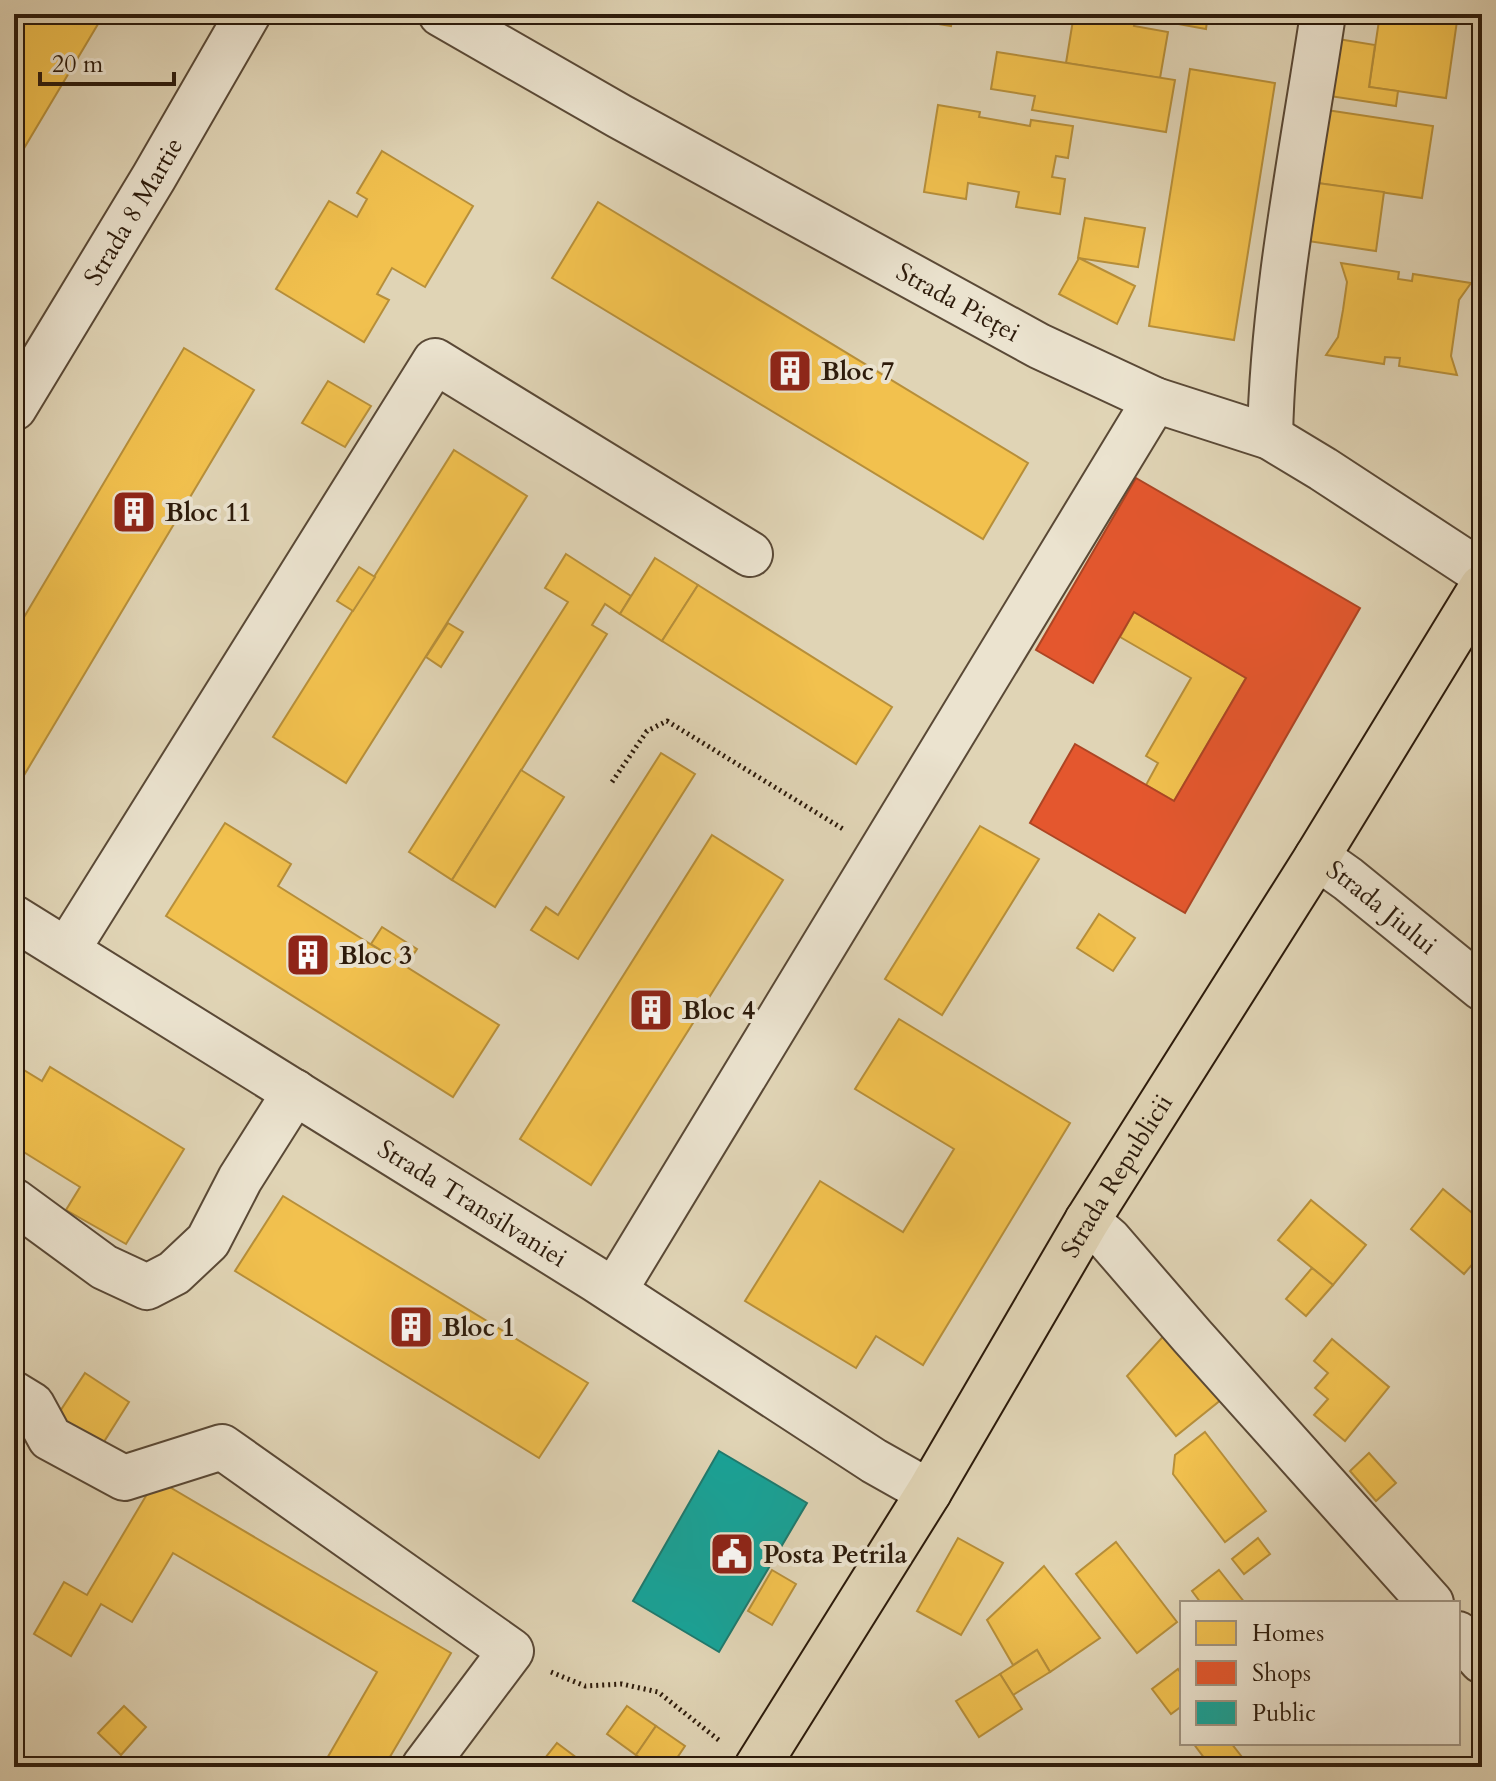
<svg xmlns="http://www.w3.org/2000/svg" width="1496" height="1781" font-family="Cardo,serif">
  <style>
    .homes { fill: #f2c14e; stroke: #b78f3a; stroke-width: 2 }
    .shops { fill: #e4572e; stroke: #ad4524; stroke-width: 2 }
    .public { fill: #17a398; stroke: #1e7a6e; stroke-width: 2 }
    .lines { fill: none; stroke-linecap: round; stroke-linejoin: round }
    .minor-casing { stroke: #5a4936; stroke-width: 48 }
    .major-casing { stroke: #2d1b0b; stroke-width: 48 }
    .path { stroke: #2d1b0b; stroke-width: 5; stroke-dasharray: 2 4; stroke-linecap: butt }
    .minor { stroke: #ebe3cf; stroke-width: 44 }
    .major { stroke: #e0d4b5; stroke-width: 44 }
    .labels { text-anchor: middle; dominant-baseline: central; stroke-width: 8; stroke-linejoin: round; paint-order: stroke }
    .street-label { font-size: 26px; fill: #2d1b0b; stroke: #ebe3cf }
    .poi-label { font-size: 26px; font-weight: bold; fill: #2d1b0b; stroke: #ebe3cf; text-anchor: start }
  </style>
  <rect width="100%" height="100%" fill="#e0d4b5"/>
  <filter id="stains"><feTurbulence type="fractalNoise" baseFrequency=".0025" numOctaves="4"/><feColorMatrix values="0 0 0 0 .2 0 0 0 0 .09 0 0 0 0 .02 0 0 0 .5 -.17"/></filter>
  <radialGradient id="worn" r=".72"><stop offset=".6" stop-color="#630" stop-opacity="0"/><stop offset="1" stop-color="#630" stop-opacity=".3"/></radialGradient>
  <!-- homes -->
  <g class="homes">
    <path d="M14,14H104L14,165Z"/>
    <path d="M879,14H953L951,26Z"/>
    <path d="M1074,14H1136L1134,26L1168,32L1160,78L1066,63Z"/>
    <path d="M1179,14H1208L1206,29L1178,24Z"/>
    <path d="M1380,14H1458L1446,98L1369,87Z"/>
    <path d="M1332,38L1375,45L1369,87L1398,91L1396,106L1323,95Z"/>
    <path d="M997,52L1175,80L1166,132L1032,110L1035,96L991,89Z"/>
    <path d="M1190,69L1275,83L1234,340L1149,326Z"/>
    <path d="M938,105L980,112L979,117L1030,126L1031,120L1073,126L1068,158L1056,156L1052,177L1065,179L1060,214L1016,207L1019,192L968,183L966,199L924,192Z"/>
    <path d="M1320,109L1433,126L1422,198L1310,182Z"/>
    <path d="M382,151L473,206L425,287L392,268L377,294L389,300L364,342L276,289L329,201L357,217L367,199L357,193Z"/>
    <path d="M1310,182L1384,192L1376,251L1301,240Z"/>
    <path d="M598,202L1028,463L983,539L552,278Z"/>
    <path d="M1085,218L1145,228L1138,267L1078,258Z"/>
    <path d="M1079,258L1135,286L1117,324L1059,294Z"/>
    <path d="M1341,263L1399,272L1398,279L1412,281L1413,274L1471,283L1459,300L1451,356L1457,375L1399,366L1400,358L1385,357L1384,364L1326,355L1338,337L1343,310L1347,282Z"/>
    <path d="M184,348L254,390L14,792V634Z"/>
    <path d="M328,381L371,406L345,447L302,423Z"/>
    <path d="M454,450L527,496L346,783L273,737Z"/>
    <path d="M566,554L631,596L620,614L605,604L592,625L607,634L452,880L409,852L568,602L545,588Z"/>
    <path d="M655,558L698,585L662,641L620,614Z"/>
    <path d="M359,567L375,577L353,611L337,601Z"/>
    <path d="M698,585L892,707L856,764L662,641Z"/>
    <path d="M1134,612L1246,678L1174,801L1146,785L1158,763L1146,756L1191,678L1120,637Z"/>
    <path d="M448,623L463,632L441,667L426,657Z"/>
    <path d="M661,753L695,774L578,959L531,930L546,907L558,915Z"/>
    <path d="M521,770L564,797L495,907L452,880Z"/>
    <path d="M225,823L291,864L278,886L499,1025L453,1097L166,916Z"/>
    <path d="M980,826L1039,859L942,1015L885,979Z"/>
    <path d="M712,835L783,880L591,1185L520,1139Z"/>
    <path d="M1099,914L1135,938L1113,971L1077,948Z"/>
    <path d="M382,927L417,949L406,966L371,944Z"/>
    <path d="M899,1019L1070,1123L923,1365L876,1336L856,1368L745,1301L820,1181L903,1232L954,1149L855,1089Z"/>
    <path d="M14,1064L42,1081L50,1067L184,1149L126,1244L66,1210L80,1187L14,1146Z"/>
    <path d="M1443,1189L1482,1221V1253L1464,1274L1411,1229Z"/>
    <path d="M283,1196L588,1383L539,1458L235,1271Z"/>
    <path d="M1311,1200L1366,1245L1333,1285L1278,1240Z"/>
    <path d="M1312,1268L1333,1285L1306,1316L1286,1299Z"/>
    <path d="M1168,1331L1222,1399L1176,1436L1127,1376Z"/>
    <path d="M1332,1339L1389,1387L1345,1441L1314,1415L1328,1399L1315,1388L1328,1373L1314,1361Z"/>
    <path d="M85,1373L129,1402L100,1448L55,1419Z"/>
    <path d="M1205,1432L1266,1511L1225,1542L1173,1474L1175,1455Z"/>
    <path d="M1369,1453L1396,1483L1376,1501L1350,1471Z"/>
    <path d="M156,1479L451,1653L384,1767H322L377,1672L173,1553L132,1622L101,1604L71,1656L34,1634L64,1582L87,1595Z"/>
    <path d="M958,1538L1003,1563L961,1635L917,1611Z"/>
    <path d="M1258,1538L1270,1554L1244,1574L1232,1559Z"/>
    <path d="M1116,1542L1177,1622L1137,1653L1076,1574Z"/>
    <path d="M1044,1566L1100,1638L1050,1672L1037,1650L1013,1665L987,1620Z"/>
    <path d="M772,1570L796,1584L772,1625L748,1611Z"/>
    <path d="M1219,1570L1245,1603H1201L1192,1591Z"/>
    <path d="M1037,1650L1050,1672L1013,1695L1000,1674Z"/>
    <path d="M1178,1669L1182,1675V1706L1171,1714L1152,1689Z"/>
    <path d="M1000,1674L1022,1709L979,1737L956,1701Z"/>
    <path d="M124,1706L146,1727L121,1755L98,1733Z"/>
    <path d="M627,1706L656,1726L636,1755L607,1734Z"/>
    <path d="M656,1726L685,1746L671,1767H653L636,1755Z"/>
    <path d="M557,1743L589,1767H538Z"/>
    <path d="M1193,1743H1231L1249,1766L1211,1767Z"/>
  </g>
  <!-- shops -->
  <path class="shops" d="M1136,478L1360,608L1185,913L1030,823L1075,744L1174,801L1246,678L1134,612L1093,683L1036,650Z"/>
  <!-- public -->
  <path class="public" d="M719,1451L807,1503L719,1652L633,1601Z"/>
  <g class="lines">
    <!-- minor casing -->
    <g class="minor-casing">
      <g id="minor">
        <path id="s1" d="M441,14L619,116L1039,346L1155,400L1270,437L1323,469L1482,573"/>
        <path id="s2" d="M14,408L154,177L248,14"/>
        <path d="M1270,437C1273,296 1302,154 1323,14"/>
        <path id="s3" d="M1317,857L1348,879L1482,988"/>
        <path id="s4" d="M14,918L595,1279L874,1461L929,1492"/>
        <path d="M67,950L435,361L750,554"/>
        <path d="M14,1201L104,1267L147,1287L174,1273L208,1241L240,1179L295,1092"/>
        <path d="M1087,1221L1109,1240L1192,1336L1431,1603"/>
        <path d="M614,1291L1155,400"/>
        <path d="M14,1394L32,1405L50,1438L124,1478L222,1447L511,1651L424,1767"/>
        <path d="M1458,1634L1482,1661"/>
      </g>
    </g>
    <!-- major casing -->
    <g class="major-casing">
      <g id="major">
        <path id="s5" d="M757,1767L929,1492L1087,1221L1317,857L1482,587"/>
      </g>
    </g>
    <!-- path -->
    <g class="path">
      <path d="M612,782L647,731L667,721L843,829"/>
      <path d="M551,1672L585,1686L622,1684L658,1692L720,1741"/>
    </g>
    <!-- minor -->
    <use href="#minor" class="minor"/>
    <!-- major -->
    <use href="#major" class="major"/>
  </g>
  <!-- icons -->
  <defs>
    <g id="building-square" transform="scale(2.3)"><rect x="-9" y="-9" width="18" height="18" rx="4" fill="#8f2418" stroke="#ebe3cf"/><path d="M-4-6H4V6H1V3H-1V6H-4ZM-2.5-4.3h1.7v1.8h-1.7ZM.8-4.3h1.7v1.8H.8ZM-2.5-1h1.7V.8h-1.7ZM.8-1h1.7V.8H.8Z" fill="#fff"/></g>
    <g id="civic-square" transform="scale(2.3)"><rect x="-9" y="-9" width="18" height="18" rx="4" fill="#8f2418" stroke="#ebe3cf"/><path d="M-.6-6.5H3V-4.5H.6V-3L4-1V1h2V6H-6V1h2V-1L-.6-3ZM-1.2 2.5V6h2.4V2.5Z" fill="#fff"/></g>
  </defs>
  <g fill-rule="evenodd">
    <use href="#building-square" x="790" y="371"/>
    <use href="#building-square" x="134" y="512"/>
    <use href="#building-square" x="308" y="955"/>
    <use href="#building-square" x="651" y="1010"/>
    <use href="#building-square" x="411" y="1327"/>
    <use href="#civic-square" x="732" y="1554"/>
  </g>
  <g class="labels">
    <!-- street labels -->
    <g class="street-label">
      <text stroke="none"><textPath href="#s2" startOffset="230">Strada 8 Martie</textPath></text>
      <text stroke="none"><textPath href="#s1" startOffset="592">Strada Pieței</textPath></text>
      <text stroke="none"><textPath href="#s3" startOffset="82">Strada Jiului</textPath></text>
      <text stroke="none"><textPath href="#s5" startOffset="692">Strada Republicii</textPath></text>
      <text stroke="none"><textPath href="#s4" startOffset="540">Strada Transilvaniei</textPath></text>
    </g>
    <!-- poi labels -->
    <g class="poi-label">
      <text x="821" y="371">Bloc 7</text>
      <text x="165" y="512">Bloc 11</text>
      <text x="339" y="955">Bloc 3</text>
      <text x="682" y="1010">Bloc 4</text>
      <text x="442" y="1327">Bloc 1</text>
      <text x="763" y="1554">Posta Petrila</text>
    </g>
  </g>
  <!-- margin -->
  <rect width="1496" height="1781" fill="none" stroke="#e0d4b5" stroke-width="48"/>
  <rect x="16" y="16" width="1464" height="1749" fill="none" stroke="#2d1b0b" stroke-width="4"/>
  <rect x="24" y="24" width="1448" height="1733" fill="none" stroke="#2d1b0b" stroke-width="2"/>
  <!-- legend -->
  <rect x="1180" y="1601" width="280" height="144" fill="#ebe3cf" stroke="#9f9381" stroke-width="2"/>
  <rect x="1196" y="1621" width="40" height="24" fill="#f2c14e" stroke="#9f9381" stroke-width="2"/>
  <text x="1252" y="1641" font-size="24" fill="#2d1b0b">Homes</text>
  <rect x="1196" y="1661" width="40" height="24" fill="#e4572e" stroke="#9f9381" stroke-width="2"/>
  <text x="1252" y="1681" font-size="24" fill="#2d1b0b">Shops</text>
  <rect x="1196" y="1701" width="40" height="24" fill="#17a398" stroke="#9f9381" stroke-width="2"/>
  <text x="1252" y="1721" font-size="24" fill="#2d1b0b">Public</text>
  <!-- scale -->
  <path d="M40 72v12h134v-12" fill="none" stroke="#2d1b0b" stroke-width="4"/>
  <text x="52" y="72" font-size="24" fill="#2d1b0b" stroke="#ebe3cf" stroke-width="6" paint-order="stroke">20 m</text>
  <rect width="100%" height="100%" filter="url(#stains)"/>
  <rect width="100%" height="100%" fill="url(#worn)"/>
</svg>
